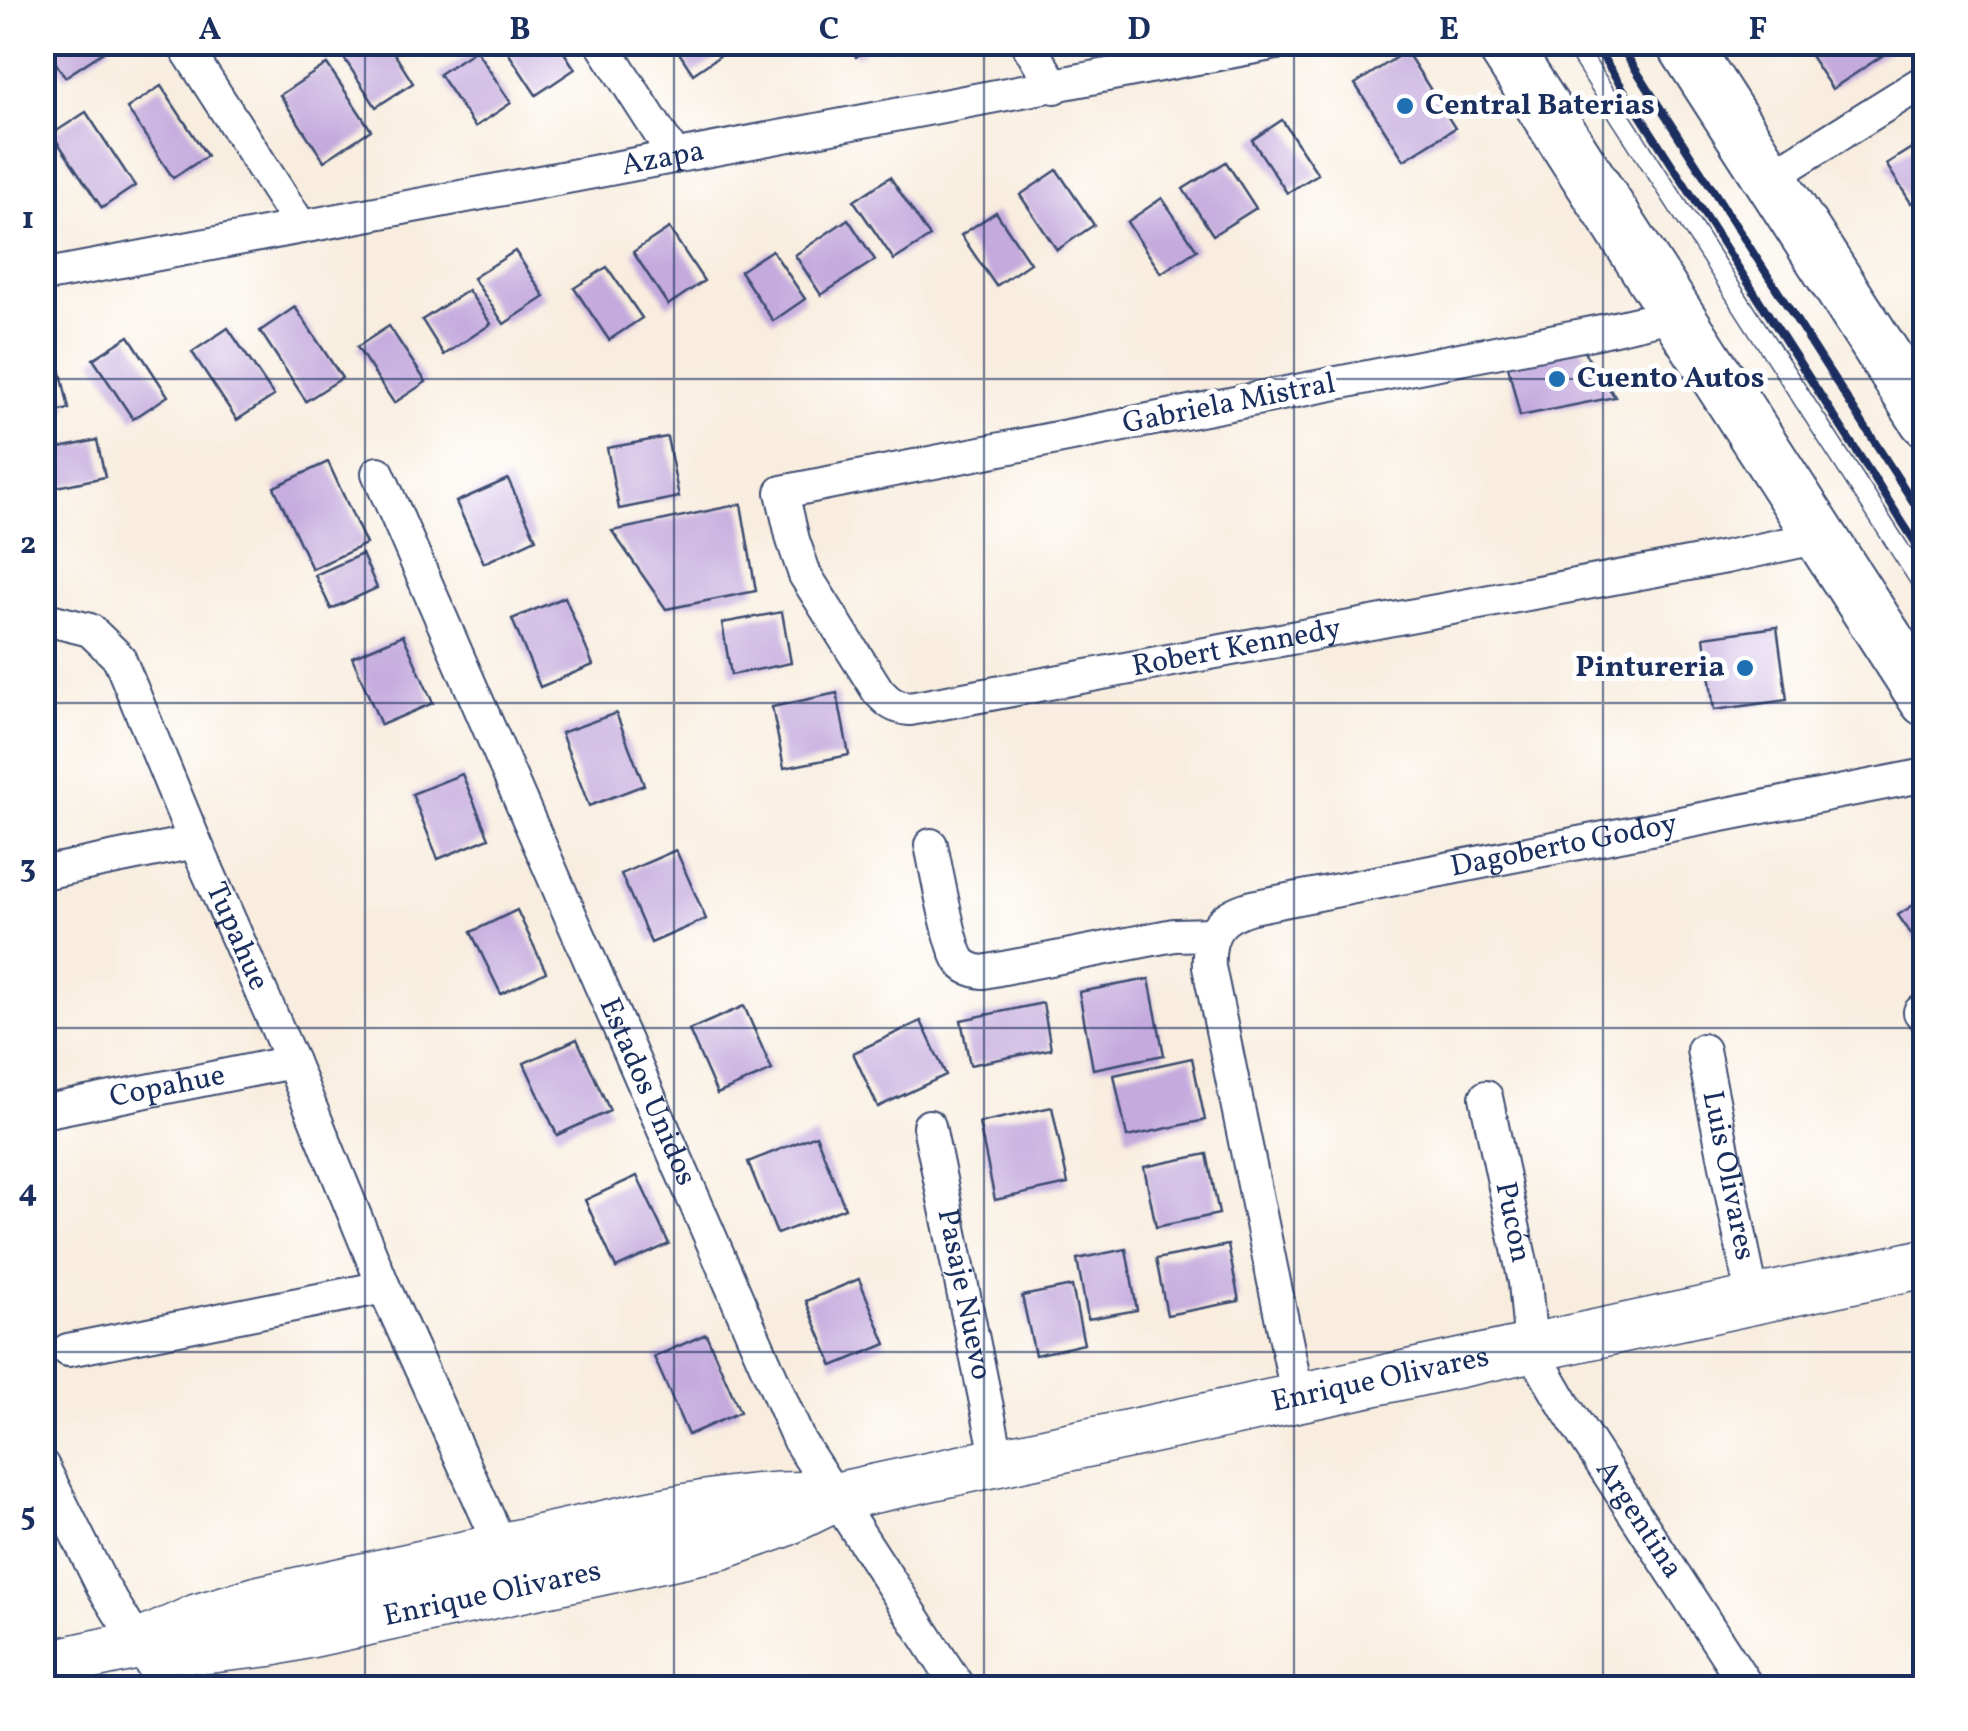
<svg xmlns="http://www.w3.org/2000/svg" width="1968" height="1731" font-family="Vollkorn,serif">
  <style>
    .building { fill: #c4aadd }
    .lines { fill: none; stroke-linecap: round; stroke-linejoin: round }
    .lane-casing { stroke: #3c4c71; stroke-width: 21 }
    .street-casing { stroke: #3c4c71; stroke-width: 36 }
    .secondary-casing { stroke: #3c4c71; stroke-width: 51 }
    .primary-casing { stroke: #3c4c71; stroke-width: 56 }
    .lane { stroke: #fff; stroke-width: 18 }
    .street { stroke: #fff; stroke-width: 32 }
    .secondary { stroke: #fff; stroke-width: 48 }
    .primary { stroke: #fff; stroke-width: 52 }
    .rail { stroke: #1b2f5e; stroke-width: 8 }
    .grid { fill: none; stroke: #1b2f5e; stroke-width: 2.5; stroke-opacity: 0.55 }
    .poi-dot { fill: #1f6fb2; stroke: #fff; stroke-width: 4 }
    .labels { text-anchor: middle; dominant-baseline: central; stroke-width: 10; stroke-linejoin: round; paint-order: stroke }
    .poi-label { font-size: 30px; font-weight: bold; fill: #1b2f5e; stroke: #fff; text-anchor: start }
    .street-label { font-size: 30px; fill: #1b2f5e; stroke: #fff }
    .neatline { fill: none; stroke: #1b2f5e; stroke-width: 4 }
    .grid-label { font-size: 32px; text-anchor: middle; font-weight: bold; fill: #1b2f5e }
  </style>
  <rect width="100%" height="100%" fill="#fff"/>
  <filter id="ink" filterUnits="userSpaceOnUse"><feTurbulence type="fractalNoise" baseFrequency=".01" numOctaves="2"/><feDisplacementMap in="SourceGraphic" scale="20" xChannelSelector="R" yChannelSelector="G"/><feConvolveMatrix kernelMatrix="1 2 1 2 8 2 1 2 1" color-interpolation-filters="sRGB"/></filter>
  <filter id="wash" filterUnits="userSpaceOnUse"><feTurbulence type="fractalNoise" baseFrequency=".0048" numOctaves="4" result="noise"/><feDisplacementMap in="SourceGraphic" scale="40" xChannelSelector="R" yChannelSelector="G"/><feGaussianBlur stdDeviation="2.25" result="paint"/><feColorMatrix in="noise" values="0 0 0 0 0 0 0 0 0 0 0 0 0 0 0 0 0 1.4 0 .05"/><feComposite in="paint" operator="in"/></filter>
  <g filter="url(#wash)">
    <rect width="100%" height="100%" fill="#f8edde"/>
    <g id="blocks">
      <!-- building -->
      <g class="building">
        <path d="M42,42H108L111,47L65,77Z"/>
        <path d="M361,42H387L413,83L376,107L342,55Z"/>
        <path d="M501,42H557L575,69L536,95Z"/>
        <path d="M672,42H721L727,51L693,74Z"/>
        <path d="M847,42H878L856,57Z"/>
        <path d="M1801,42H1903L1832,89Z"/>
        <path d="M476,50L511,103L475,127L439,74Z"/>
        <path d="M1406,51L1455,128L1404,160L1355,84Z"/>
        <path d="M327,64L371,130L324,161L280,95Z"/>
        <path d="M161,86L207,156L173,178L127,108Z"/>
        <path d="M86,112L135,186L102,208L52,134Z"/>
        <path d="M1282,120L1318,174L1287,193L1252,140Z"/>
        <path d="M1926,139V193L1911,203L1886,164Z"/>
        <path d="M1226,162L1256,208L1213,235L1183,189Z"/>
        <path d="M1057,170L1094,225L1057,250L1020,195Z"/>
        <path d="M890,177L930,237L894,260L854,201Z"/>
        <path d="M1162,198L1197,250L1161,273L1127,222Z"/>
        <path d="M996,212L1030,263L996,286L961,235Z"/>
        <path d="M848,219L875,260L821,295L795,255Z"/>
        <path d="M669,228L704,281L668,305L633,252Z"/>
        <path d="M772,250L805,299L773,321L740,271Z"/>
        <path d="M515,251L545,297L504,324L473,278Z"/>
        <path d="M607,267L642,318L609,340L574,288Z"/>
        <path d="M468,290L491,324L444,355L422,320Z"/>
        <path d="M295,307L342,378L306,401L260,331Z"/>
        <path d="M389,326L426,382L394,403L357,347Z"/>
        <path d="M228,328L274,396L237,420L192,352Z"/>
        <path d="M129,336L168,396L133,419L93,359Z"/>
        <path d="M54,341L69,409L42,415V343Z"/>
        <path d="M1580,346L1615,397L1520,416L1507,362Z"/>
        <path d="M667,437L679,497L619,509L607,448Z"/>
        <path d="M97,440L105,477L42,490V452Z"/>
        <path d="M328,462L366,544L312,569L274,487Z"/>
        <path d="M508,479L536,539L484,563L456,502Z"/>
        <path d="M741,504L756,591L666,609L612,531Z"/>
        <path d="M362,554L377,588L331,609L315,575Z"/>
        <path d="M565,597L593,665L540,687L512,619Z"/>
        <path d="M782,612L791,663L731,675L722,623Z"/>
        <path d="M1777,627L1787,700L1714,710L1704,637Z"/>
        <path d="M403,635L433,703L381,725L352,657Z"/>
        <path d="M837,693L849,755L784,768L772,707Z"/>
        <path d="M616,713L644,785L589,806L561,733Z"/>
        <path d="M462,774L489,838L438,859L412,794Z"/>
        <path d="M676,850L706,919L651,943L621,874Z"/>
        <path d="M1926,897V955L1898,915Z"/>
        <path d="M517,910L546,972L501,994L471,932Z"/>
        <path d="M1149,979L1164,1055L1093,1069L1079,992Z"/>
        <path d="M1043,1003L1051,1049L970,1065L961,1020Z"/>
        <path d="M744,1006L772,1070L717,1094L689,1030Z"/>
        <path d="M921,1021L946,1075L878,1107L853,1053Z"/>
        <path d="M577,1039L610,1111L557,1135L524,1063Z"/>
        <path d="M1192,1058L1205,1120L1127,1137L1114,1075Z"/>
        <path d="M1052,1107L1068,1184L995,1200L979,1123Z"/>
        <path d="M816,1135L845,1208L777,1234L748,1162Z"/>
        <path d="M1207,1154L1219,1214L1156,1227L1144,1167Z"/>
        <path d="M637,1176L669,1244L616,1268L585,1200Z"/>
        <path d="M1228,1245L1239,1301L1167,1315L1156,1259Z"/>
        <path d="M1126,1249L1137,1310L1088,1319L1077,1259Z"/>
        <path d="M859,1279L886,1344L833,1366L806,1301Z"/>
        <path d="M1072,1286L1084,1344L1035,1355L1022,1296Z"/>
        <path d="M706,1334L740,1412L688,1435L654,1357Z"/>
      </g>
    </g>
  </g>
  <g filter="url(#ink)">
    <use href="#blocks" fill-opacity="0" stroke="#3c4c71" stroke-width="2.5"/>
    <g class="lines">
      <!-- lane casing -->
      <g class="lane-casing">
        <path id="lane" d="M1572,42L1926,590"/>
      </g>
      <!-- street casing -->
      <g class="street-casing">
        <g id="street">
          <path d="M182,42L301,227"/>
          <path d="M601,42L675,157"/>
          <path d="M1026,42L1055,87"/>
          <path d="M1769,178L1926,80"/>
          <path id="s1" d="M42,276L1282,42"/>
          <path id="s2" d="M1676,314L1602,331L782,492L793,540L805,575L878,691C888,702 895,708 910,709L1726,557L1820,537"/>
          <path id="s3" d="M378,473L799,1441L959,1688"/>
          <path id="s4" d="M42,623L54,621L90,630L119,658L195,842L292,1062L384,1287L510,1566"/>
          <path d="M931,845C936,867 950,949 961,962C967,969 974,971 983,972L1174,935L1213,934"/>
          <path d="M42,873L195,842"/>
          <path d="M1920,1012L1926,1019"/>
          <path id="s5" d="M1703,1050L1753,1301"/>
          <path id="s6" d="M1486,1097L1525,1282L1531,1348L1566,1408L1748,1688"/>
          <path id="s7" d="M42,1112L292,1062"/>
          <path id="s8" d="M929,1126L998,1461"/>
          <path d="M68,1350L384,1287"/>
          <path id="s9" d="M1298,1398L1209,967C1207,933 1219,916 1252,907L1926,775"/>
          <path d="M42,1465L103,1587L166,1688"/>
        </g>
      </g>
      <!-- secondary casing -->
      <g class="secondary-casing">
        <g id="secondary">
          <path id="s10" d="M150,1646L208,1649L270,1642L722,1545L781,1524L828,1501"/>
          <path id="s11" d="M42,1666L138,1645L198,1618L260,1600L645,1516C710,1502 768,1493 835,1497L1926,1263"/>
        </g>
      </g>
      <!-- primary casing -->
      <g class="primary-casing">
        <g id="primary">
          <path d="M1501,42L1926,700"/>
          <path d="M1682,42L1926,420"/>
        </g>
      </g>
      <!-- lane -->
      <use href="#lane" class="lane"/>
      <!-- street -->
      <use href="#street" class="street"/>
      <!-- secondary -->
      <use href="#secondary" class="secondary"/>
      <!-- primary -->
      <use href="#primary" class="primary"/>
      <!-- rail -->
      <g class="rail">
        <path d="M1593,42L1926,559"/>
        <path d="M1618,42L1926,522"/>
      </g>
    </g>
  </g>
  <!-- grid -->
  <path class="grid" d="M365,42V1688M674,42V1688M984,42V1688M1294,42V1688M1603,42V1688M42,379H1926M42,703H1926M42,1028H1926M42,1352H1926"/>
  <!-- markers -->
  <g class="poi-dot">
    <circle cx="1405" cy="106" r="10"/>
    <circle cx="1557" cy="379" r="10"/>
    <circle cx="1745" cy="668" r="10"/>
  </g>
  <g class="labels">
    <!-- poi labels -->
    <g class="poi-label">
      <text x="1425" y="106">Central Baterias</text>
      <text x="1577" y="379">Cuento Autos</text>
      <text x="1725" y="668" text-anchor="end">Pintureria</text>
    </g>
    <!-- street labels -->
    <g class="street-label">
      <text stroke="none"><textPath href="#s1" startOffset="632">Azapa</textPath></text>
      <text transform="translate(1229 404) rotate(-11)">Gabriela Mistral</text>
      <text stroke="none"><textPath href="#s2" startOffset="1505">Robert Kennedy</textPath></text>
      <text stroke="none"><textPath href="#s9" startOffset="840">Dagoberto Godoy</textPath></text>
      <text stroke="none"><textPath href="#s4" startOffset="392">Tupahue</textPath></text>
      <text stroke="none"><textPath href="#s7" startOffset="128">Copahue</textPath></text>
      <text stroke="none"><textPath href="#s3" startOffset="675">Estados Unidos</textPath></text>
      <text stroke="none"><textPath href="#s5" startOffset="128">Luis Olivares</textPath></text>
      <text stroke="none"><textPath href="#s6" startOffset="128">Pucón</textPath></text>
      <text stroke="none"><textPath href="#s8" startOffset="172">Pasaje Nuevo</textPath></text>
      <text stroke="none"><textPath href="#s11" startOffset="1372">Enrique Olivares</textPath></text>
      <text stroke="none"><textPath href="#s6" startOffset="458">Argentina</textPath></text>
      <text stroke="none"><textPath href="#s10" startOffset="348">Enrique Olivares</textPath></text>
    </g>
  </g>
  <!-- margin -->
  <rect width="1968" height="1731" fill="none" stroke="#fff" stroke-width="110"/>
  <rect x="55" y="55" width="1858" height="1621" class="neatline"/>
  <g class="grid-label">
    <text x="210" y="39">A</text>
    <text x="520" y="39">B</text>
    <text x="829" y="39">C</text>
    <text x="1139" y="39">D</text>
    <text x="1449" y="39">E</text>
    <text x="1758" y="39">F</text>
    <text x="28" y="228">1</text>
    <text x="28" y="553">2</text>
    <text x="28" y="877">3</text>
    <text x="28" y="1201">4</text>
    <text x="28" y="1525">5</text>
  </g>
</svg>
